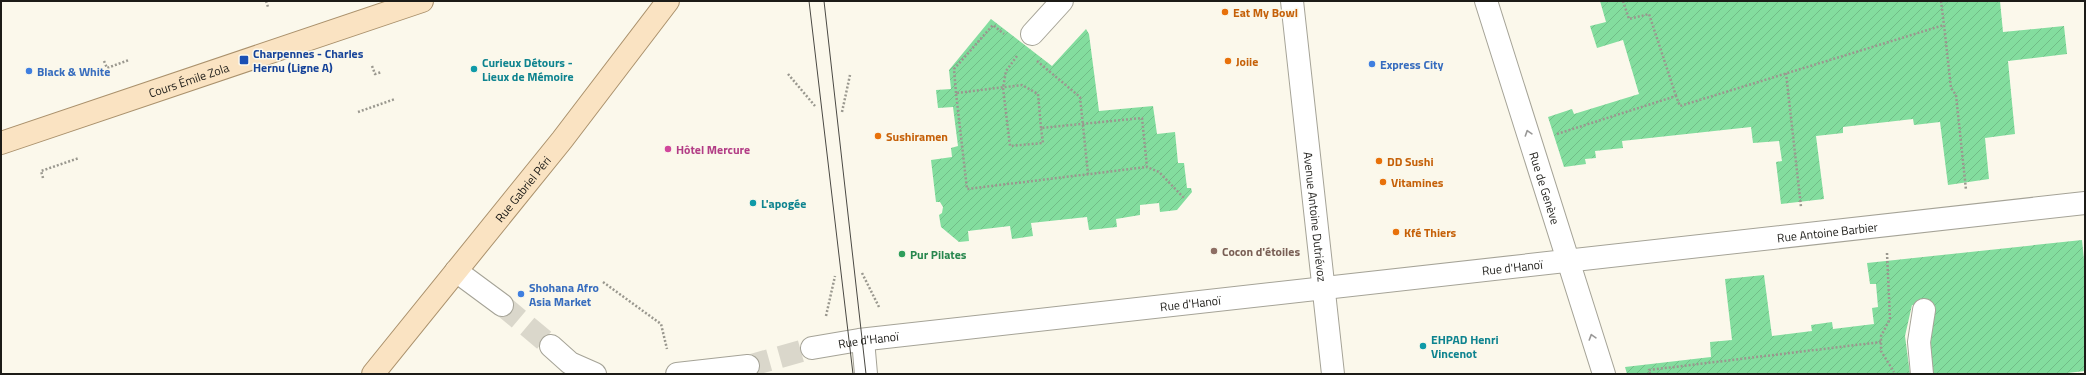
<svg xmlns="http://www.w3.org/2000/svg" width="2086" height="375" font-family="'Titillium Web',sans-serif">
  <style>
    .garden { fill: url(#garden-furrows) }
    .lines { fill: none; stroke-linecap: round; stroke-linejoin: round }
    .minor-tunnel { stroke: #dad7cb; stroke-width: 22; stroke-dasharray: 22 11; stroke-linecap: butt }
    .minor-casing { stroke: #a5a397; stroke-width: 24 }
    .major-casing { stroke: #aa916c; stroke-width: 24 }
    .path { stroke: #9a988f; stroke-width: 2.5; stroke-dasharray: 2 2; stroke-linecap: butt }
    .minor { stroke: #fff; stroke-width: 22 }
    .major { stroke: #fae3c2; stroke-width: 22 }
    .tram { stroke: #4a4943; stroke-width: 1 }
    .oneway { stroke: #999897 }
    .food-dot { fill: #e8710a; stroke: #fbf8eb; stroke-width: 1.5 }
    .transit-dot { fill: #1a4fb4; stroke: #fbf8eb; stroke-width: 1.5 }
    .shop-dot { fill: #3f7fe0; stroke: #fbf8eb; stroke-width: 1.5 }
    .culture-dot { fill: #0f9aa8; stroke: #fbf8eb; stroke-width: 1.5 }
    .hotel-dot { fill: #d1479c; stroke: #fbf8eb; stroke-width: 1.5 }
    .education-dot { fill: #8d6e63; stroke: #fbf8eb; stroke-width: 1.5 }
    .leisure-dot { fill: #2e9e5b; stroke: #fbf8eb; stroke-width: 1.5 }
    .labels { text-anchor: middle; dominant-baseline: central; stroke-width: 3; stroke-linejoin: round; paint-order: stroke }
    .food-label { font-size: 12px; font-weight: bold; fill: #c56008; stroke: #fbf8eb; text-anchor: start }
    .transit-label { font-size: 12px; font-weight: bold; fill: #164399; stroke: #fbf8eb; text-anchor: start }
    .culture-label { font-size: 12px; font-weight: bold; fill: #0d838f; stroke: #fbf8eb; text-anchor: start }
    .shop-label { font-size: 12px; font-weight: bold; fill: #366cbe; stroke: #fbf8eb; text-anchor: start }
    .street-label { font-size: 12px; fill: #1c1b17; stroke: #fbf8eb }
    .hotel-label { font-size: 12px; font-weight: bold; fill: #b23c85; stroke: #fbf8eb; text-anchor: start }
    .education-label { font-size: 12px; font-weight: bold; fill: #785e54; stroke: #fbf8eb; text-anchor: start }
    .leisure-label { font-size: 12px; font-weight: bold; fill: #27864d; stroke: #fbf8eb; text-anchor: start }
  </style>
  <defs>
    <pattern id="garden-furrows" width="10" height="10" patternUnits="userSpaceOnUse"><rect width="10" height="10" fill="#83dd9e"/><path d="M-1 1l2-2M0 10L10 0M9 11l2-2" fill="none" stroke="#71bd87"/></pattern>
  </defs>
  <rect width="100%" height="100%" fill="#fbf8eb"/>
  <!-- garden -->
  <g class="garden">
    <path d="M1600,1H2000L2003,32L2064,26L2067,54L2008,61L2015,134L1985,138L1989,179L1948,185L1940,122L1914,125L1913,119L1843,127V133L1816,136L1824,199L1781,204L1776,162L1782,161L1779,141L1753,143L1751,127L1622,141L1623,148L1595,151L1596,158L1585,159L1586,164L1564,167L1548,117L1572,109L1574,114L1639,94L1623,40L1597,48L1590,26L1606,22Z"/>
    <path d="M991,19L1052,66L1086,29L1089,34L1099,111L1153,106L1157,134L1175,132L1178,163H1184L1187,188H1191L1192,192L1177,210L1160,212L1159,203L1140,205V215L1116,219L1117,227L1089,230L1087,217L1031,223L1033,236L1012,239L1010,226L968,231L969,241L959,242L941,227L939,215L942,213L943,207L940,202H936L931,160L952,157L951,148L958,146L953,107L938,108L936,90L951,89L949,70Z"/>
    <path d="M2082,240L2085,269V371L2058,374H1932L1929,342L1935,312L1912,305L1905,336L1910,374H1627L1625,367L1711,357L1710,342L1732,340L1725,279L1764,275L1772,336L1812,331L1811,325L1832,322L1833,329L1874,324L1872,308L1878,307L1876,284H1870L1867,263Z"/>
  </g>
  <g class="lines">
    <!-- minor-tunnel -->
    <g class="minor-tunnel">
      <path d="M502,305L551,346"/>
      <path d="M748,366L812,348"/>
    </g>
    <!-- minor casing -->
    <g class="minor-casing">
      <g id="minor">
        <path id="s1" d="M1292,1L1333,374"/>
        <path id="s2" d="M1486,1L1604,374"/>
        <path d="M1032,34L1062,1"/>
        <path d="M456,271L502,305"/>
        <path d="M863,340L866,374"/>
        <path d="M551,346L570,363L595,374"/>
        <path id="s3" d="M812,348L859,340L2085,203"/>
        <path d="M677,374L748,366"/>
        <path d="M1922,374L1919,342L1924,310"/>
      </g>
    </g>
    <!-- major casing -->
    <g class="major-casing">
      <g id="major">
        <path id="s4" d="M1,143L422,1"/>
        <path id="s5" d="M373,374L562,140L668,1"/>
      </g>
    </g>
    <!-- path -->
    <g class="path">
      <path d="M266,1L268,7"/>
      <path d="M1623,1L1629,19L1649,14L1676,96"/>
      <path d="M1941,1L1944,25"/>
      <path d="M1017,56L1006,71L1003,88L1010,146L1043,143L1041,128L1142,118L1147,167L1159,172L1185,199"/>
      <path d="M104,61L107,68L129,60"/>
      <path d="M1037,61L1080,97L1088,174"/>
      <path d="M372,66L375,74L382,72"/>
      <path d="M1786,73L1801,207"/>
      <path d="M788,74L815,106"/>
      <path d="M956,93L954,69L993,25L1004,34"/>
      <path d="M358,112L395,99"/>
      <path d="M842,112L850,75"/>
      <path d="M1041,128L1038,94L1022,85L956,93L967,189L1147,167"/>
      <path d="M1557,134L1676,96L1680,106L1944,25L1951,88L1956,95L1966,190"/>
      <path d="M43,178L41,171L79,158"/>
      <path d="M1887,253L1890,319L1881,336V351L1894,372"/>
      <path d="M862,273L879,307"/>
      <path d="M603,282L661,324L667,349"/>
      <path d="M826,316L835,276"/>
      <path d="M1650,374L1649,370L1881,342"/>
    </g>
    <!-- minor -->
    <use href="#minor" class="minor"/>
    <!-- major -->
    <use href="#major" class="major"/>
    <!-- tram -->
    <g class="tram">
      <path d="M809,1L853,374"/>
      <path d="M824,1L866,374"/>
    </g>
  </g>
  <!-- one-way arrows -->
  <defs><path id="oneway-chevron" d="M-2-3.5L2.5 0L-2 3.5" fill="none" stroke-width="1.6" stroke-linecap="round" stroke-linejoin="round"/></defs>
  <g class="oneway">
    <use href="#oneway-chevron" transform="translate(1528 133) rotate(-108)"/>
    <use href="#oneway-chevron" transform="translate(1592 337) rotate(-107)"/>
  </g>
  <!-- markers -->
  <g class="food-dot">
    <circle cx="1225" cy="12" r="4"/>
    <circle cx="1228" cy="61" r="4"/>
    <circle cx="878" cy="136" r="4"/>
    <circle cx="1379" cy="161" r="4"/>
    <circle cx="1383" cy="182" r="4"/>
    <circle cx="1396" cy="232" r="4"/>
  </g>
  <rect class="transit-dot" x="239" y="55" width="10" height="10" rx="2"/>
  <g class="shop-dot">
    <circle cx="1372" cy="64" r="4"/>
    <circle cx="29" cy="71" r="4"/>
    <circle cx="521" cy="294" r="4"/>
  </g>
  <g class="culture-dot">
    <circle cx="474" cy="69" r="4"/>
    <circle cx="753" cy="203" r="4"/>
    <circle cx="1423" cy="346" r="4"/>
  </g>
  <circle class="hotel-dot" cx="668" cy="149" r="4"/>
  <circle class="education-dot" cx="1214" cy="251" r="4"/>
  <circle class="leisure-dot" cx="902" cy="254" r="4"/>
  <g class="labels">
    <!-- food labels -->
    <g class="food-label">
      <text x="1233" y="12">Eat My Bowl</text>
      <text x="1236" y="61">Joiie</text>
      <text x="886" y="136">Sushiramen</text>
      <text x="1387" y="161">DD Sushi</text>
      <text x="1391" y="182">Vitamines</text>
      <text x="1404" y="232">Kfé Thiers</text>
    </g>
    <!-- transit labels -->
    <g class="transit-label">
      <text x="253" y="53">Charpennes - Charles<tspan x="253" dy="14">Hernu (Ligne A)</tspan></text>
    </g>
    <!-- culture labels -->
    <g class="culture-label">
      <text x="482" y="62">Curieux Détours -<tspan x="482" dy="14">Lieux de Mémoire</tspan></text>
      <text x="761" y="203">L'apogée</text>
      <text x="1431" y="339">EHPAD Henri<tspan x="1431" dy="14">Vincenot</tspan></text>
    </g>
    <!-- shop labels -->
    <g class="shop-label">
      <text x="1380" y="64">Express City</text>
      <text x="37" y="71">Black &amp; White</text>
      <text x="529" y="287">Shohana Afro<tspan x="529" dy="14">Asia Market</tspan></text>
    </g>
    <!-- street labels -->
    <g class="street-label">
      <text stroke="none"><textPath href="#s4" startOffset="198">Cours Émile Zola</textPath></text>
      <text stroke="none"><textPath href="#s2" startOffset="196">Rue de Genève</textPath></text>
      <text stroke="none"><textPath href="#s5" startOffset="238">Rue Gabriel Péri</textPath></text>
      <text stroke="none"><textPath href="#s1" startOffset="217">Avenue Antoine Dutriévoz</textPath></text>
      <text stroke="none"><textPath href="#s3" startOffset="1022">Rue Antoine Barbier</textPath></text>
      <text stroke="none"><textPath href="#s3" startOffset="705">Rue d'Hanoï</textPath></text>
      <text stroke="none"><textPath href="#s3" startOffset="381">Rue d'Hanoï</textPath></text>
      <text stroke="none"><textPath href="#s3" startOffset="57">Rue d'Hanoï</textPath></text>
    </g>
    <!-- hotel labels -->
    <g class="hotel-label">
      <text x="676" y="149">Hôtel Mercure</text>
    </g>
    <!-- education labels -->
    <g class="education-label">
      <text x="1222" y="251">Cocon d'étoiles</text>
    </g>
    <!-- leisure labels -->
    <g class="leisure-label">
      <text x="910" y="254">Pur Pilates</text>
    </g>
  </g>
  <!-- border -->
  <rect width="2086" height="375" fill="none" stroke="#1c1b17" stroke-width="4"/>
</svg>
